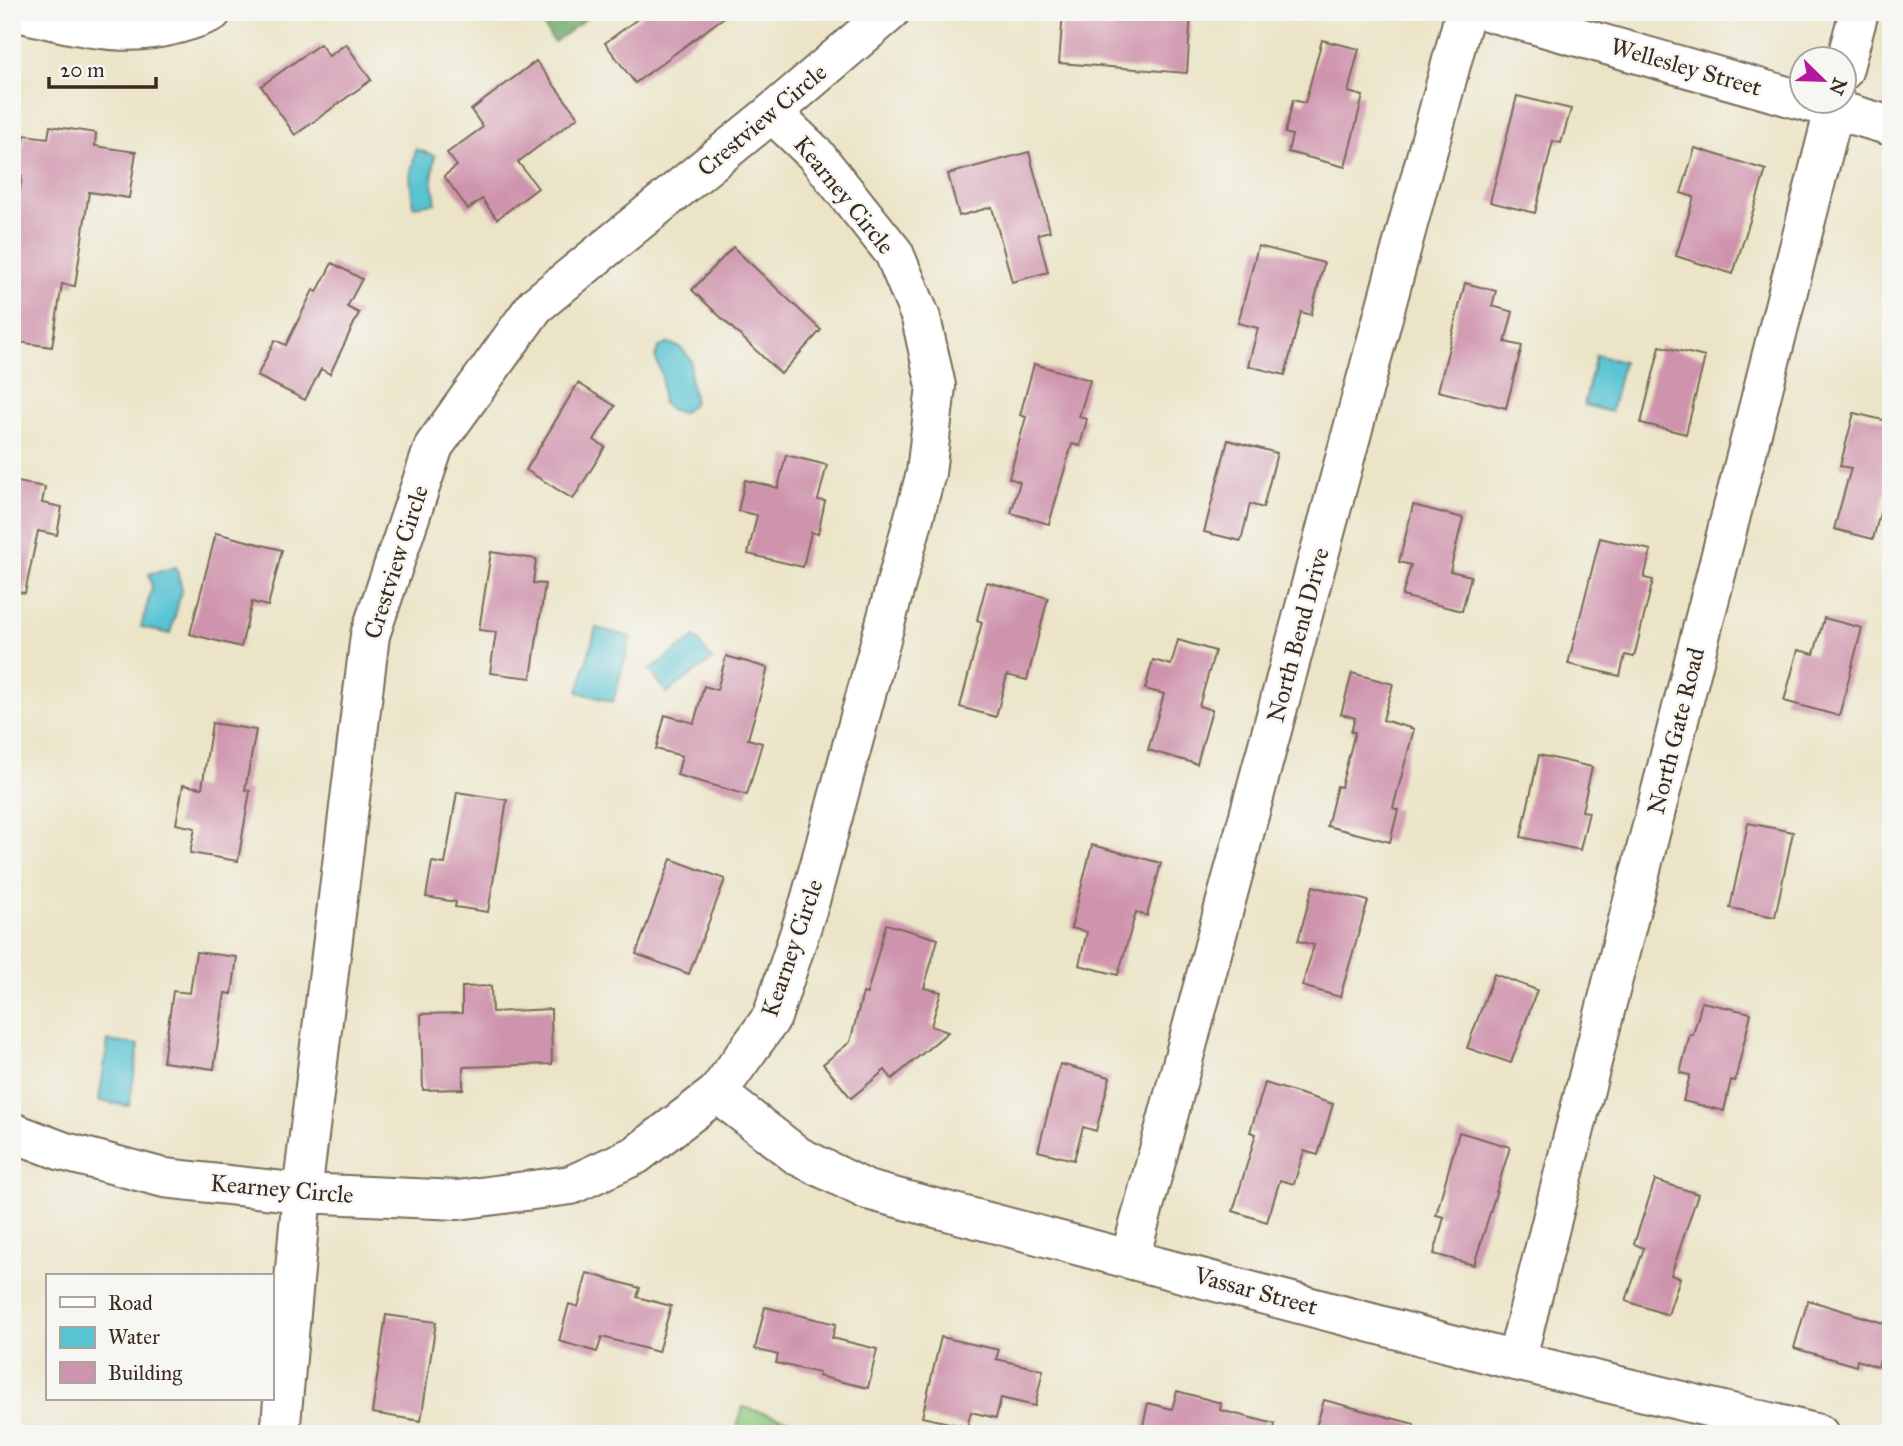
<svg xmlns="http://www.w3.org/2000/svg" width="1903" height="1446" font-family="'IM FELL Great Primer',serif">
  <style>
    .green { fill: #8bc87d; stroke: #63794e; stroke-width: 2 }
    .forest { fill: #70ac6c; stroke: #566b45; stroke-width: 2 }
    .water { fill: #58c3d2; stroke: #4a7678; stroke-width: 2 }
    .building { fill: #cf94ad }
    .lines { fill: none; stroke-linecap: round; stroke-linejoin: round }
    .minor-casing { stroke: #796b59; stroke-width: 42 }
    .minor { stroke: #fff; stroke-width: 38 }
    .labels { text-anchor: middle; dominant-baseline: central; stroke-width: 5; stroke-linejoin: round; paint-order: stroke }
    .street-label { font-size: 24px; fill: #3b2a1e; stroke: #f6f6f2 }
  </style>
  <rect width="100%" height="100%" fill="#f6f6f2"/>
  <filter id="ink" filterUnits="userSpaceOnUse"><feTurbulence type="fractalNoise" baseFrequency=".0143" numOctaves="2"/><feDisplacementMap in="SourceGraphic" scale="14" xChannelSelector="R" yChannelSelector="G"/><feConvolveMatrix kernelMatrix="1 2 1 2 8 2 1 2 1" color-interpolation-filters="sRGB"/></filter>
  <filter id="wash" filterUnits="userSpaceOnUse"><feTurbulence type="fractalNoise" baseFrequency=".00686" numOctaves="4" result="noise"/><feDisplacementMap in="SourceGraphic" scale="28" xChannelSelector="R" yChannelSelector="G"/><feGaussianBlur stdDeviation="1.57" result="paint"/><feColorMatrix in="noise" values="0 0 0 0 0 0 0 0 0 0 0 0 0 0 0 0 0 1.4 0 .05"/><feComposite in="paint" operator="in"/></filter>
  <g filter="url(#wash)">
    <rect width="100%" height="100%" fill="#ebe4c7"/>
    <!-- green -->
    <path class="green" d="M743,1407L836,1434H735Z"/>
    <!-- forest -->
    <path class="forest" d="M535,12H595L554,42Z"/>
    <!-- water -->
    <g class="water">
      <path d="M416,149L435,156L432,178L436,203L413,206L410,176Z"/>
      <path d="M669,343L681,348L691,360C691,368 690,376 691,384C695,400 698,403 682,413L671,410L662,402V376L655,356L659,347Z"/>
      <path d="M1596,355L1623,362L1611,412L1584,405Z"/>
      <path d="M176,567L182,589L170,634L141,627L152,587L149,574Z"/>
      <path d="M596,628L631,637L613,702L578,692Z"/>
      <path d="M695,637L712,660L667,693L650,670Z"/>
      <path d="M108,1041L139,1045L129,1106L99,1101Z"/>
    </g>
    <g id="blocks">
      <!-- building -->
      <g class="building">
        <path d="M647,12H731L635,83L605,43Z"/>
        <path d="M1063,12H1191L1187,73L1059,63Z"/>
        <path d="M1322,40L1359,49L1348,92L1363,96L1345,167L1288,152L1292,135L1285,133L1293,100L1305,103Z"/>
        <path d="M320,44L329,56L346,44L371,80L295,135L261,86Z"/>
        <path d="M536,61L578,117L518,162L538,188L497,219L482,199L468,209L444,176L457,166L447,153L483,127L471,110Z"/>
        <path d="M1517,96L1571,109L1561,143L1553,141L1535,213L1490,202Z"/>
        <path d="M50,126L96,133L95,146L136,152L129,198L89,192L75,286L62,284L52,347L12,341V297L20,246L12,244V240L22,177L18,176L25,135L48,138Z"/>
        <path d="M1695,148L1766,170L1733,274L1676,256L1694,197L1681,193Z"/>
        <path d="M1029,152L1050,231L1038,234L1048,272L1012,282L992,207L959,216L948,174Z"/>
        <path d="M1258,246L1324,263L1311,315L1301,312L1285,375L1248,366L1258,328L1238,323Z"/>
        <path d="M733,247L821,330L781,374L692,290Z"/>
        <path d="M332,263L362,279L347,307L359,313L330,374L321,369L305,400L257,376L275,340L286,345L313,290L317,292Z"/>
        <path d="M1465,283L1496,291L1492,306L1513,312L1505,342L1522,346L1506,408L1438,391Z"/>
        <path d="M1660,346L1705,357L1686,434L1641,423Z"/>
        <path d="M1034,364L1090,380L1079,417L1087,419L1080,446L1072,444L1049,524L1011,513L1020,482L1009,478L1026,417L1020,415Z"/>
        <path d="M578,383L615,406L594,440L605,447L573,499L526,470Z"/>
        <path d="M1854,413L1891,422V472L1873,539L1834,529L1851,468L1840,466Z"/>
        <path d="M1228,440L1277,453L1263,508L1250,504L1241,541L1204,532Z"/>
        <path d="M786,455L827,465L818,500L825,501L818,534L811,532L803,567L748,554L757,515L738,511L745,480L778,488Z"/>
        <path d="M12,481L45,487L42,503L62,507L57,535L38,531L25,593L12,591Z"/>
        <path d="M1413,505L1463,518L1450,571L1471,576L1462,611L1402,596L1411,565L1399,562Z"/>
        <path d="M216,533L282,550L268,606L252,602L241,647L190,634Z"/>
        <path d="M1600,538L1651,550L1644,578L1653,580L1634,657L1625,655L1620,676L1568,664Z"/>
        <path d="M491,552L536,559L533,583L545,584L531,678L490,673L496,632L479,630Z"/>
        <path d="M987,582L1048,598L1027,680L1007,675L996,717L960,707L982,622L977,620Z"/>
        <path d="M1824,618L1862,628L1839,716L1784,701L1798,650L1814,654Z"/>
        <path d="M1178,640L1215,651L1199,706L1212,710L1197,764L1148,750L1164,694L1145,689L1153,660L1171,665Z"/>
        <path d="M726,656L768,668L748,739L762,743L747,795L677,775L682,756L656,749L665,715L694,723L704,686L717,690Z"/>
        <path d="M1352,673L1393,684L1383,720L1414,729L1393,808L1398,810L1390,842L1327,826L1337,786L1341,787L1355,732H1351L1355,718L1341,714Z"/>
        <path d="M212,723L256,730L245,790L250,791L238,861L190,853L195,828L176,824L183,785L202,788Z"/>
        <path d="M1539,755L1592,767L1582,811L1589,812L1580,850L1521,837Z"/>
        <path d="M457,792L507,800L488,912L455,907L456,902L426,897L432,862L445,864Z"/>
        <path d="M1748,823L1793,832L1775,917L1730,908Z"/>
        <path d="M1092,845L1161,863L1147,916L1136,912L1118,975L1079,965L1087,932L1071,928Z"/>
        <path d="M671,859L725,879L689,974L636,954Z"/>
        <path d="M1313,886L1368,901L1340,997L1302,986L1314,945L1298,941Z"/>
        <path d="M886,924L938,939L924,988L941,992L931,1026L948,1032L892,1079L885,1070L851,1098L823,1064L850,1042L863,993L867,994Z"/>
        <path d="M196,952L237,957L232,994L225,993L214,1069L163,1062L173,991L190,993Z"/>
        <path d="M1494,974L1537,990L1511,1063L1467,1048Z"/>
        <path d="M491,986L492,1012L551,1009L552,1064L463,1067V1089L423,1090L421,1014L462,1013V987Z"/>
        <path d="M1702,1002L1751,1013L1735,1081L1731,1080L1724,1111L1683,1101L1690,1075L1680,1073L1690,1034L1693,1035Z"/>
        <path d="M1060,1064L1110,1077L1096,1131L1083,1127L1074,1160L1038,1151Z"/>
        <path d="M1265,1083L1333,1104L1318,1155L1304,1151L1294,1184L1280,1180L1267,1222L1233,1211L1256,1134L1250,1132Z"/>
        <path d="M1459,1132L1510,1147L1474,1265L1434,1254L1444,1217L1436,1215Z"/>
        <path d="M1655,1180L1698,1194L1671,1275L1680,1278L1668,1315L1626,1301L1644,1248L1634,1244Z"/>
        <path d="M587,1273L640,1288L637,1297L671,1306L658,1352L602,1337L597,1352L559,1341L569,1304L578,1307Z"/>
        <path d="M1808,1300L1890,1325L1878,1367L1857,1360L1856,1366L1794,1348Z"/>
        <path d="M765,1307L836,1324L832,1338L877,1349L868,1388L818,1376L819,1373L776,1363L778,1355L755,1349Z"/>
        <path d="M386,1315L436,1322L421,1421L372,1413Z"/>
        <path d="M941,1337L999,1350L996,1359L1043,1370L1035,1406L1001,1398L996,1418L971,1412L967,1427L922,1417Z"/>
        <path d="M1177,1391L1221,1403L1220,1410L1275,1424L1273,1434H1141L1148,1403L1172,1409Z"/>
        <path d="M1324,1400L1414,1424L1413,1434H1314Z"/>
      </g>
    </g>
  </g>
  <g filter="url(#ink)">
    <use href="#blocks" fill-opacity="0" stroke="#796b59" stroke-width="2"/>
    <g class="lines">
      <!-- minor casing -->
      <g class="minor-casing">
        <g id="minor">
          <path d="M18,12C92,29 138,44 212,12"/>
          <path d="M1490,12L1801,100"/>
          <path d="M1843,71L1859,12"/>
          <path d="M1809,102L1891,126"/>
          <path d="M717,1093L798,1156L867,1190L1516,1361L1819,1434"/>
          <path d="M12,1132L62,1151L164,1178L302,1193L458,1200L571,1185L636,1155L717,1093L772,1017L810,901L926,473L936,386L921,318L894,253L815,154L772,113"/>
          <path d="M1130,1258L1465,12"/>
          <path d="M1516,1361L1836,102"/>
          <path d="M280,1434L302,1193L370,635L434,446L535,306L772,113L890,12"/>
        </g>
      </g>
      <!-- minor -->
      <use href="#minor" class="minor"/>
    </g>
  </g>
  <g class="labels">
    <!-- street labels -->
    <g class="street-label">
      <text transform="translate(1686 67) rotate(16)">Wellesley Street</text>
      <text transform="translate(762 120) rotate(-40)">Crestview Circle</text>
      <text transform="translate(844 195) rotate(51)">Kearney Circle</text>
      <text transform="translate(396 562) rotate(-72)">Crestview Circle</text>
      <text transform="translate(1298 635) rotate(-75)">North Bend Drive</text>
      <text transform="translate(1676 731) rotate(-76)">North Gate Road</text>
      <text transform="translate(792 948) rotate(-71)">Kearney Circle</text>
      <text transform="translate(282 1189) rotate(5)">Kearney Circle</text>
      <text transform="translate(1256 1291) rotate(15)">Vassar Street</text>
    </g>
  </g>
  <!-- margin -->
  <rect width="1903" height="1446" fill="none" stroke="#f6f6f2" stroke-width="42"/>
  <!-- legend -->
  <rect x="46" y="1274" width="228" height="126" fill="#f6f6f2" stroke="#aba49d" stroke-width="2"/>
  <rect x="60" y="1297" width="35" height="10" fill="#ffffff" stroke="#aba49d" stroke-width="2"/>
  <text x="108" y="1310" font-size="21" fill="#3b2a1e">Road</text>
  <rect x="60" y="1327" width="35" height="21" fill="#58c3d2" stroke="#aba49d" stroke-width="2"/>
  <text x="108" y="1344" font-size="21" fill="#3b2a1e">Water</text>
  <rect x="60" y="1362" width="35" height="21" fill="#cf94ad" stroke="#aba49d" stroke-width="2"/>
  <text x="108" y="1380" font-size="21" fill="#3b2a1e">Building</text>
  <!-- north arrow -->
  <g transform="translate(1823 80) rotate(113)"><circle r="33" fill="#f6f6f2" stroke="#aba49d" stroke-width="2"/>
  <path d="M0-5L12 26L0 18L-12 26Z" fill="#b5179e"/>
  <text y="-10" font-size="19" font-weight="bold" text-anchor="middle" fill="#3b2a1e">N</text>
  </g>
  <!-- scale -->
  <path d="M49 77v10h107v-10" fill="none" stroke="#3b2a1e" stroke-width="3.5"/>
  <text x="60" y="77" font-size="21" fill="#3b2a1e" stroke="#f6f6f2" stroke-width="5" paint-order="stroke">20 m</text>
</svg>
